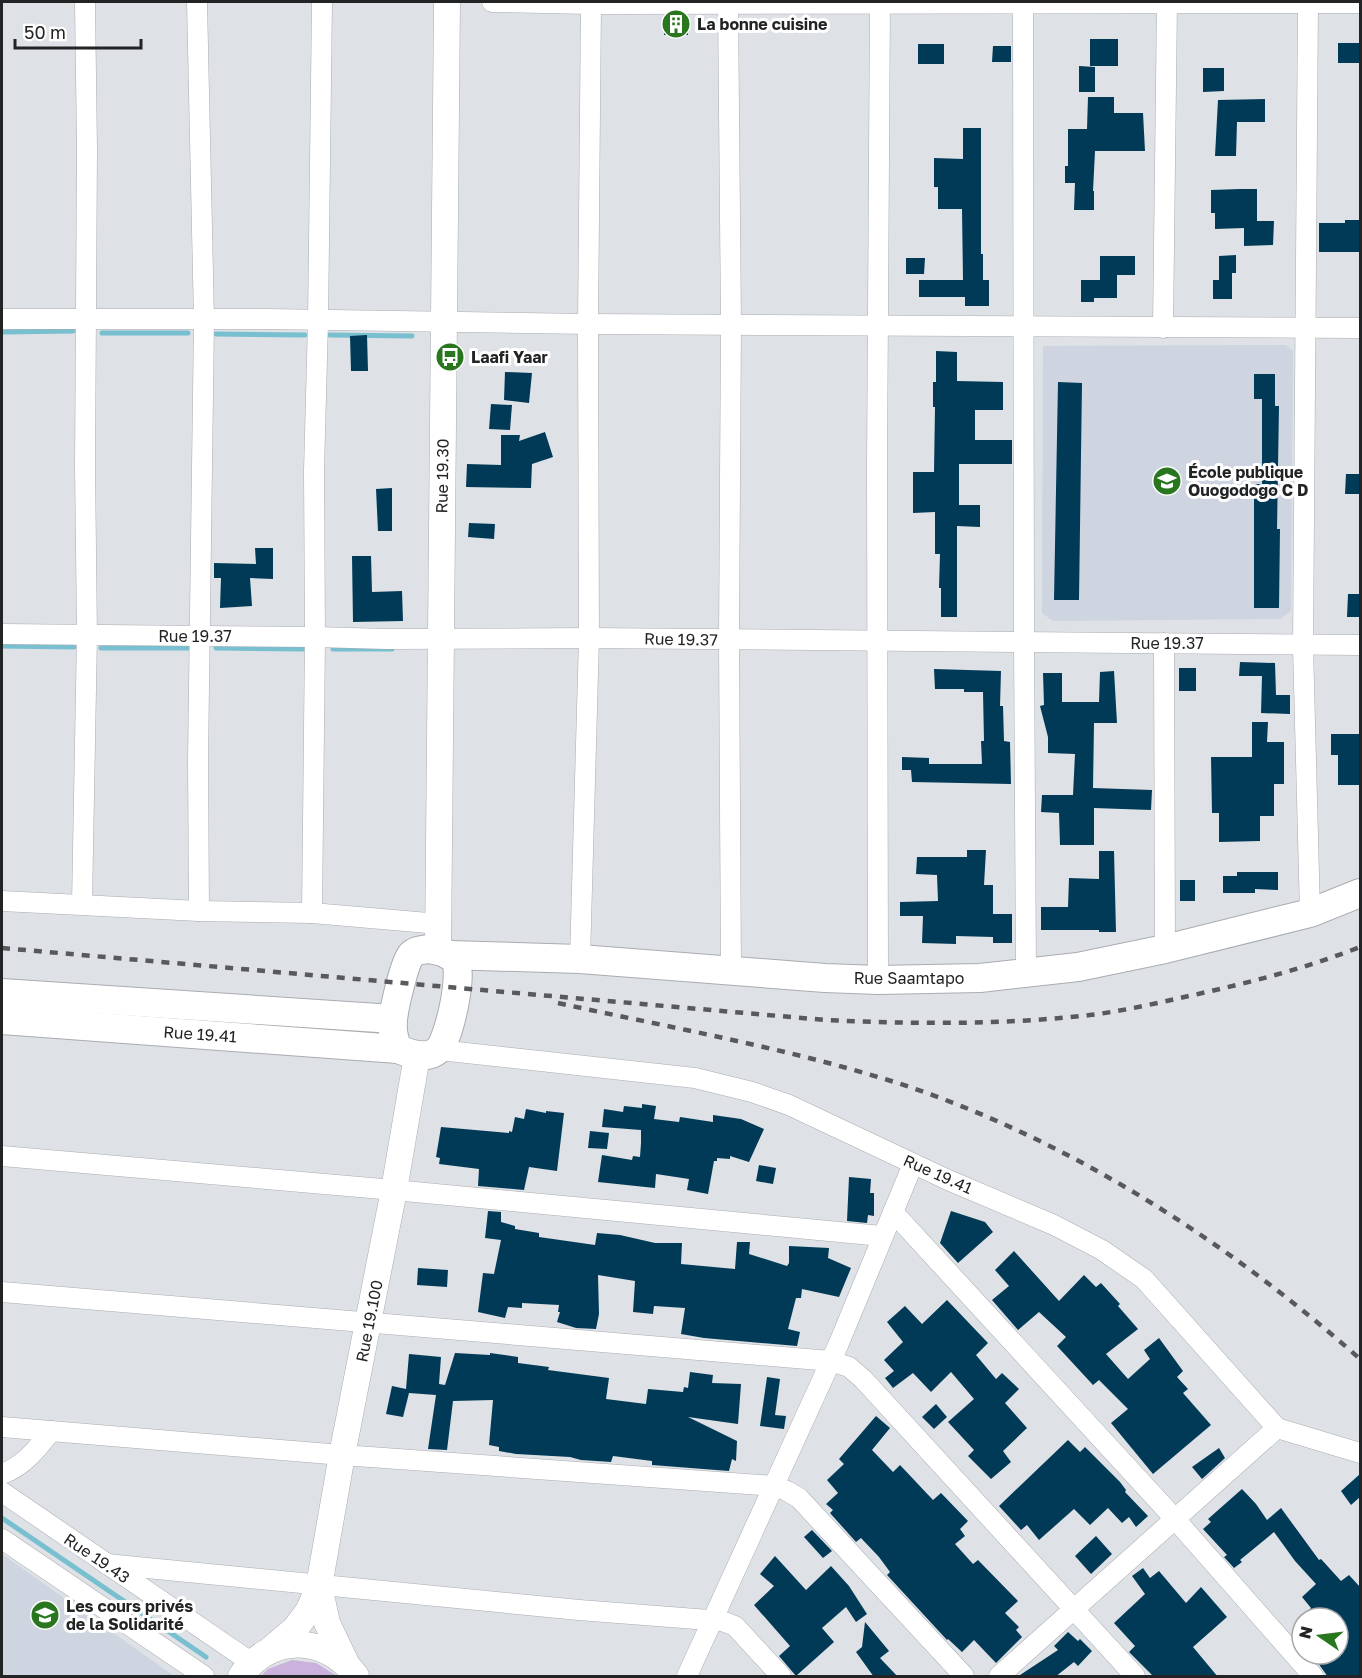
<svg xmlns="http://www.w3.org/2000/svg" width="1362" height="1678" font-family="'Golos Text',sans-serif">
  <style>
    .built { fill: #ced5e0 }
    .green { fill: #cbb2dc }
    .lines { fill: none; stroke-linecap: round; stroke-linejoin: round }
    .stream { stroke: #78bfd0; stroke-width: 5 }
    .building { fill: #003a57 }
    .minor-casing { stroke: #aaacb1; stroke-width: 21 }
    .tertiary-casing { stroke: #aaacb1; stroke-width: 27 }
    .secondary-casing { stroke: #aaacb1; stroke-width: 30 }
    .minor { stroke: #fff; stroke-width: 20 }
    .tertiary { stroke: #fff; stroke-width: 26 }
    .secondary { stroke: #fff; stroke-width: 28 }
    .rail { stroke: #57595c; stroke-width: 4.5; stroke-dasharray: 8 8; stroke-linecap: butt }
    .labels { text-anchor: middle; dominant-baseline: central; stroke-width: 6; stroke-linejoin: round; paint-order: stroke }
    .poi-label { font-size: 16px; font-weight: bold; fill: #222325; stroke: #fff; text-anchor: start }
    .street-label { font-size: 16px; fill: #222325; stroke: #fff }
  </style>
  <rect width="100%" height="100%" fill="#dee1e5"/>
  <!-- built -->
  <g class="built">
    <path d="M1286,345L1293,351L1291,611L1280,619L1053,621L1042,613L1043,346Z"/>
    <path d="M2,1554L174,1676H2Z"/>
  </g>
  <!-- green -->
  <path class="green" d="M292,1660L316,1663L337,1676H261L268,1669Z"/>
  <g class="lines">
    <!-- stream -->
    <g class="stream">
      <path d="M2,332L73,331"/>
      <path d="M102,333H188"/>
      <path d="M216,334L305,335"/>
      <path d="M330,335L412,336"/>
      <path d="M2,646L74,647"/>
      <path d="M101,648H188"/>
      <path d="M216,648L303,649"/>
      <path d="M333,649H392"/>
      <path d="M2,1518L206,1657"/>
    </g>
  </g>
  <!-- building -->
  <g class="building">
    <rect x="664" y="16" width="24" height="19"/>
    <rect x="1090" y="39" width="28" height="27"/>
    <rect x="1338" y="43" width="22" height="20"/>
    <rect x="918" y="44" width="26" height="20"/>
    <path d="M993,46H1011V62H992Z"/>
    <path d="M1079,66L1095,67V92H1079Z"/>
    <path d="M1203,68H1224V91L1203,92Z"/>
    <path d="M1088,97H1114V113H1143L1145,151H1095L1093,191H1094V210H1074L1075,183H1065V166H1068V129H1087Z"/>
    <path d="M1265,99V122H1237L1236,156H1215L1218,100Z"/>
    <path d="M963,128H981V254H983V280H989V306H965V297H919V280H963L962,209H938V187H934V158L963,159Z"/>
    <path d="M1240,189H1257V221H1274L1273,245L1244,246V228L1215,229V213H1211V190Z"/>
    <path d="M1345,220H1360V252H1319V223H1345Z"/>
    <path d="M1236,255V273H1232V299H1213V280H1219V256Z"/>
    <path d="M1100,256H1135V275H1117V298H1094V302H1081V280H1100Z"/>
    <path d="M906,258H925L924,274H906Z"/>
    <path d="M367,335L368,371H351L350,336Z"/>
    <path d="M936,351L957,352V381L1003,382V410H975V440H1012V464H959V505H980V527L957,526V617H941V588H939L940,554H935V512L913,513V472H934L935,407H933V382H936Z"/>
    <path d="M505,372L532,373L529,403L504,400Z"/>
    <path d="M1254,374H1275V406H1279L1277,529H1280L1279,608H1254V484H1262V399H1254Z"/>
    <path d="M1058,382L1082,383L1079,600H1054Z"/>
    <path d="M491,404L512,405L510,430L489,429Z"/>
    <path d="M545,432L553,457L532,464L531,488L466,487L467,464L501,465V435H520L519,441Z"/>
    <path d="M1346,474H1360V494H1345Z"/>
    <path d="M392,488V531H378L376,489Z"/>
    <path d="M469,523L495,524L494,539L468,537Z"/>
    <path d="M255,548H273V579L250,578L252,606L220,608L221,578H214V563L256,564Z"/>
    <path d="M352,556H371L372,592L402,591L403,621L353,622Z"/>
    <path d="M1348,594H1360V617H1347Z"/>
    <path d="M1240,662L1275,663L1276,695H1290V714L1261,713L1262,676H1239Z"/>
    <rect x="1179" y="668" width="17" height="23"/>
    <path d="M934,669L1001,671L1000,706H1003L1004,741L1010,742L1011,784L912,782L911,770H902V757L929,758V764H982L981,741H984L983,692H964V689H935Z"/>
    <path d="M1114,671L1117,723H1094L1093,788L1152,790L1151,810L1094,808V845H1060L1059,813L1041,812L1042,795H1073L1075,754L1048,753V737L1040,706L1044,705L1043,673H1062V702H1099L1100,672Z"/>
    <path d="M1252,722H1268L1267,742H1284V784H1274V816H1260V841L1219,842V813H1212L1211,757H1252Z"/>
    <path d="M1331,734H1360V785H1338V755H1331Z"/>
    <path d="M967,850H986L984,885H993V914H1012V943H993V937L956,936V944L922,943L923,916H900V902L938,901L937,875L916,874L917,857H967Z"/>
    <path d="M1099,851H1114L1116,932H1099V930H1041V907H1068L1069,878L1099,879Z"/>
    <path d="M1237,872H1278V890L1255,889V893H1223V876H1237Z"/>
    <rect x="1180" y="880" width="15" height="21"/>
    <path d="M642,1104L656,1106L654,1119L679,1122L680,1117L713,1122V1115L741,1119L764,1129L749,1162L730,1156V1159L717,1158V1161H714L708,1194L687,1190L689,1179L656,1174L655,1188L598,1182L602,1155L632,1160L633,1156L640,1157L641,1143V1130L602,1127L604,1109L623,1112L624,1106L642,1108Z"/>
    <path d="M526,1109L546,1113V1111L564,1113L557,1171L529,1167L524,1190L478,1186L479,1169L439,1164L440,1158L436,1157L441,1127L509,1133V1131L512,1132L515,1117L524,1119Z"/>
    <path d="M590,1131L609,1133L607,1149L588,1148Z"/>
    <path d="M759,1165L776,1168L773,1184L756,1181Z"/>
    <path d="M849,1177L871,1179L870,1193H874V1216L868,1215L867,1223L847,1221Z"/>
    <path d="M488,1211L501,1212V1222L515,1226V1229L539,1233V1237L595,1245L597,1233L620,1235L655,1243H682L681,1264L735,1269L737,1242H750L749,1254L787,1266L789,1263V1246L829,1248L828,1258L851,1268L839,1297L802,1289L801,1298H796L788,1329L800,1332L797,1346L704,1338L681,1334L685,1308L654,1306L653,1314L633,1312L635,1281L598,1275L599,1314L596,1329L576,1328L557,1322L560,1312H558L559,1305L522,1303V1308L508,1307L505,1318L478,1312L483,1273L494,1274L501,1240L485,1238Z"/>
    <path d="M951,1211L985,1222L993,1232L958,1263L940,1243Z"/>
    <path d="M1014,1251L1059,1301L1084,1275L1096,1287L1101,1283L1120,1304L1118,1306L1138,1329L1106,1354L1128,1379L1150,1359L1144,1350L1159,1338L1183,1371L1177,1377L1188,1389L1183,1393L1211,1425L1153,1474L1111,1423L1128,1409L1099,1380L1093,1385L1057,1346L1066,1337L1039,1312L1018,1330L992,1300L1009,1286L995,1270Z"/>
    <path d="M418,1268L448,1270L447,1287L417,1285Z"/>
    <path d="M947,1300L988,1343L976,1355L996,1379L1002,1373L1019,1389L1005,1403L1027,1428L1003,1451L1011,1462L991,1479L968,1456L974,1450L948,1422L974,1399L951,1372L931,1392L913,1373L893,1388L885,1378L894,1371L884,1360L903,1342L887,1322L905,1306L922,1324Z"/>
    <path d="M455,1353L490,1355V1353L518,1357V1363L549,1367L548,1370L609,1378L606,1399L646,1404L648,1389L683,1392L684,1387L688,1388L690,1372L713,1375L712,1383L741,1384L738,1424L688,1417L737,1441L736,1461L732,1459L729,1471L652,1465V1461L613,1456L611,1462L581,1460L570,1457L516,1454L499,1451V1447L489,1445L493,1400L453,1401L447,1450L428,1449L436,1395L409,1393L403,1417L386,1414L392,1386L406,1389L409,1354L441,1357L439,1384L445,1385Z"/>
    <path d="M767,1377L780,1379L775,1415L786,1416L784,1429L760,1426Z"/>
    <path d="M936,1404L947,1417L934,1429L922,1417Z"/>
    <path d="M876,1416L890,1428L872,1450L893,1472L900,1465L933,1500L941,1493L968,1521L960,1529L965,1536L955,1544L973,1564L978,1560L1018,1601L1005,1613L1019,1627L1016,1630L1022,1637L996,1663L974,1640L962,1652L948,1639L947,1640L887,1575L890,1572L879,1557L861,1538L856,1542L830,1513L833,1510L826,1504L838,1493L827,1480L844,1464L839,1459Z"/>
    <path d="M1068,1440L1080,1452L1085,1447L1120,1482L1126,1490L1125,1492L1148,1516L1136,1527L1129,1517L1122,1523L1108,1508L1090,1525L1074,1509L1039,1540L1027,1525L1021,1530L999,1506Z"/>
    <path d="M1219,1448L1225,1458L1202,1479L1192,1467Z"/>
    <path d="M1360,1474V1497L1351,1505L1341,1491Z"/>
    <path d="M1242,1489L1256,1504L1267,1520L1281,1508L1319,1560L1321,1559L1341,1581L1349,1575L1360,1587V1677H1328L1318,1663L1328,1654H1338V1646L1340,1644L1338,1642V1618H1300L1311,1608L1302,1597L1316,1584L1295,1561L1274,1532L1240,1560L1242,1562L1234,1568L1224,1557L1227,1555L1203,1529L1211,1522L1208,1519Z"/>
    <path d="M812,1530L832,1551L823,1558L804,1537Z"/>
    <path d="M1096,1536L1112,1554L1091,1574L1075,1556Z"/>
    <path d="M775,1556L806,1590L831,1566L849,1586L867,1614L856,1622L846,1607L822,1628L834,1642L796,1676L779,1656L790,1646L754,1605L774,1586L760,1574Z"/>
    <path d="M1143,1568L1150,1578L1159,1571L1186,1603L1201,1587L1227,1617L1193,1647L1218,1677H1154L1129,1652L1135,1646L1114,1623L1145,1594L1132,1576Z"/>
    <path d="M865,1622L889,1651L880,1658L898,1677H874L856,1652L862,1647Z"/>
    <path d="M1068,1632L1078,1641L1080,1639L1092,1651L1078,1666L1074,1662L1055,1677H1017L1058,1650L1054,1646Z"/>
  </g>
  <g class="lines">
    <!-- minor casing -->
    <g class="minor-casing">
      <g id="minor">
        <path d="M197,2L204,320L198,761L199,911"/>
        <path d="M492,2L591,4L1360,3"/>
        <path d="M1023,2L1024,642L1026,973"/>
        <path d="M728,3L731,324L729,640L731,971"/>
        <path d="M1308,3L1303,646L1310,913"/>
        <path d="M2,319H267L588,324L1360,328"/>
        <path d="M1163,328L1167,3"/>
        <path d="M2,634L315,637L388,639L589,638L1360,645"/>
        <path d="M1164,643L1165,949"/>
        <path d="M2,901L199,911L312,913L440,924"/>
        <path d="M82,904L87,635L85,467L87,150L85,2"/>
        <path d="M312,913L315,637L314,471L318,321L322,2"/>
        <path d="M580,959L589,638L588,324L591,4"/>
        <path d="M878,980L877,467L880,2"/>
        <path d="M439,1050L695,1078L752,1092L789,1105L948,1180L1054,1225L1102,1250L1144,1279L1277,1428L1360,1453"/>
        <path d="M2,1156L394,1190L882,1236"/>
        <path d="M893,1212L1175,1519L1313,1676"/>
        <path d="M2,1292L831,1361L849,1367L863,1379L1135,1676"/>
        <path d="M2,1427L342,1455L774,1486L787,1491L799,1498L964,1676"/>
        <path d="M2,1474C24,1466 37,1449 51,1431"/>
        <path d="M2,1492L252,1663"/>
        <path d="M2,1539L204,1676"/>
        <path d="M106,1564L579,1610L722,1621L735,1626L781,1676"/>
        <path d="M687,1676L839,1343L913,1164"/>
        <path d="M999,1676L1277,1428"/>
      </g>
    </g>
    <!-- tertiary casing -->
    <g class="tertiary-casing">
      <g id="tertiary">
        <path d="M438,951L447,2"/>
        <path d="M319,1586L327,1623L346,1663"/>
        <path d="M269,1651L295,1629L309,1610L319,1586L342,1455L394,1190L417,1056"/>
        <path d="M241,1676C271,1633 326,1635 356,1676"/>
      </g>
    </g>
    <!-- secondary casing -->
    <g class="secondary-casing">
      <g id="secondary">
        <path d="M429,949C438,951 449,952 455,960C464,972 449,1040 438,1050C427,1060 410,1054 398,1049C394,1040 392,1030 393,1020C394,1008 404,964 411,955C416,950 423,950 429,949Z"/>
        <path d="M448,955L580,959L825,978L878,980L980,978L1078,967L1165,949L1310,913L1360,893"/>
        <path d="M2,993L393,1019"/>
        <path d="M2,1020L398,1049"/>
      </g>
    </g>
    <!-- minor -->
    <use href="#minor" class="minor"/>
    <!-- tertiary -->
    <use href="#tertiary" class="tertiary"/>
    <!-- secondary -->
    <use href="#secondary" class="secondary"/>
    <!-- rail -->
    <g class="rail">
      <path d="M2,948L825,1020C913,1024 1003,1025 1090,1015C1124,1011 1157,1003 1189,996C1248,983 1304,969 1360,947"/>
      <path d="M558,1003C668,1027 781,1047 888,1080C1061,1134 1226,1240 1360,1359"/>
    </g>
  </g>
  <!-- icons -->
  <defs>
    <g id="building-disc" transform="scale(1.5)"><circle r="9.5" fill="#28761e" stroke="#fff"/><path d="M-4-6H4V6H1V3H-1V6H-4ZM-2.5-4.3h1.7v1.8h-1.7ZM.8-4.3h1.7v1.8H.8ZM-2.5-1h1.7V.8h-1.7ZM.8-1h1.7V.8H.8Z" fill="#fff"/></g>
    <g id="bus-disc" transform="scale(1.5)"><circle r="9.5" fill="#28761e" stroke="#fff"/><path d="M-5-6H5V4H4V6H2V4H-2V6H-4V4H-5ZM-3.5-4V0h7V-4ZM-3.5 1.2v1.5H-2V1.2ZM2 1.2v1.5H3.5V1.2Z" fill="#fff"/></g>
    <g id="school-disc" transform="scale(1.5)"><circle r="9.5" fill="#28761e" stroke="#fff"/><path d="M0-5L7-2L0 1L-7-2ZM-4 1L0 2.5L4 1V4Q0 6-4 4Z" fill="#fff"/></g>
  </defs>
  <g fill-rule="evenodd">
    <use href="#building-disc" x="676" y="24"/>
    <use href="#bus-disc" x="450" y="357"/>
    <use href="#school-disc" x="1167" y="481"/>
    <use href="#school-disc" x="45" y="1615"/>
  </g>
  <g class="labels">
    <!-- poi labels -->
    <g class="poi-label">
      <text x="697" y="24">La bonne cuisine</text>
      <text x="471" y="357">Laafi Yaar</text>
      <text x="1188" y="472">École publique<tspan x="1188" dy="18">Ouogodogo C D</tspan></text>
      <text x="66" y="1606">Les cours privés<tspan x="66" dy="18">de la Solidarité</tspan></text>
    </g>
    <!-- street labels -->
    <g class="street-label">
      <text transform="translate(442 476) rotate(-89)">Rue 19.30</text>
      <text x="195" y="636">Rue 19.37</text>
      <text transform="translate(681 639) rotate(1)">Rue 19.37</text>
      <text x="1167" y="643">Rue 19.37</text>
      <text x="909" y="978">Rue Saamtapo</text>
      <text transform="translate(200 1034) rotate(4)">Rue 19.41</text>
      <text transform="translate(938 1174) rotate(24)">Rue 19.41</text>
      <text transform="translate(369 1321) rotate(-79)">Rue 19.100</text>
      <text transform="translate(97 1558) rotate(34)">Rue 19.43</text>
    </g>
  </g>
  <!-- border -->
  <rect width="1362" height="1678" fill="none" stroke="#222325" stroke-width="6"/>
  <!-- north arrow -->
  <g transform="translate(1320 1636) rotate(284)"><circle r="28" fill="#ffffff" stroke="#a7a7a8" stroke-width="1.5"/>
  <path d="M0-4.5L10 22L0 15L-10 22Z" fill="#28761e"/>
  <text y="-9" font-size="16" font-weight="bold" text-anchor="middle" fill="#222325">N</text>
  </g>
  <!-- scale -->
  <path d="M15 39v9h126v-9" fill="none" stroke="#222325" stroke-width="3"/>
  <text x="24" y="39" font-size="18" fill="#222325" stroke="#ffffff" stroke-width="4.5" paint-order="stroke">50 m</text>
</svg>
